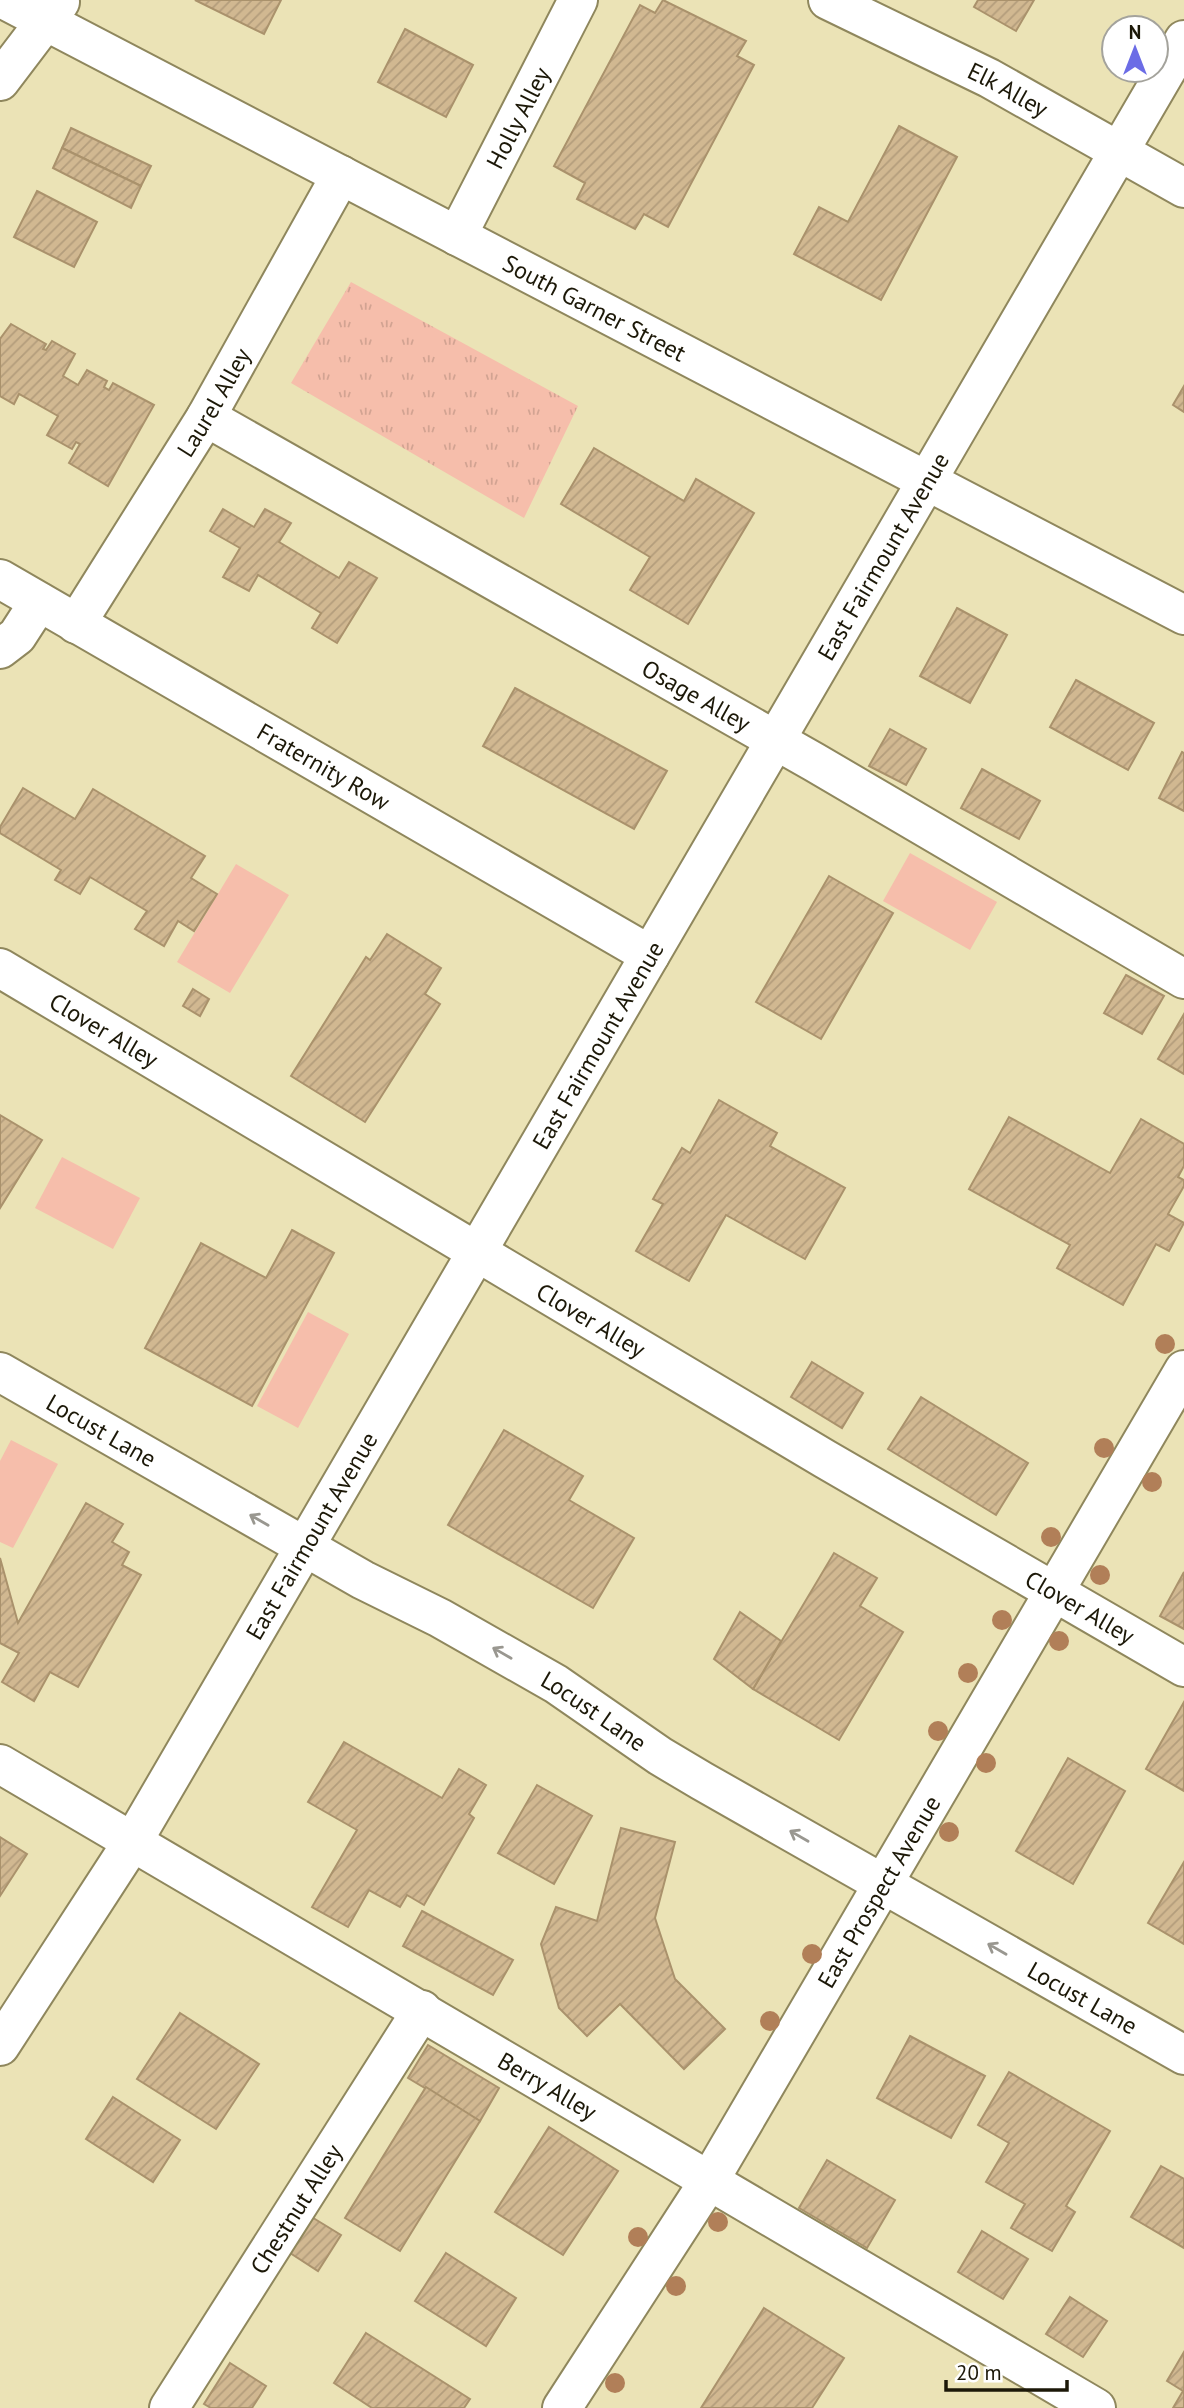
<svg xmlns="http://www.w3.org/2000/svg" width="1184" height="2408" font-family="'PT Sans',sans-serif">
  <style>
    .grass { fill: url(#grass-tufts) }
    .pitch { fill: #f6beab }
    .building { fill: url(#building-hatch); stroke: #aa926c; stroke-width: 2 }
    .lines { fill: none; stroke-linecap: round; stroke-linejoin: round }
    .minor-casing { stroke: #8f875d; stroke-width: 42 }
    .minor { stroke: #fff; stroke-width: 38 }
    .tree { fill: #b17f58 }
    .oneway { stroke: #999790 }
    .labels { text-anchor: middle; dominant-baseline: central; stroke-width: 6; stroke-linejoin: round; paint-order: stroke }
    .street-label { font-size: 24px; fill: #1c1808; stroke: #fff }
  </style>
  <defs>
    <pattern id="grass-tufts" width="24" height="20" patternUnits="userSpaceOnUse" patternTransform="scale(1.75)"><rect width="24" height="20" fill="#f6beab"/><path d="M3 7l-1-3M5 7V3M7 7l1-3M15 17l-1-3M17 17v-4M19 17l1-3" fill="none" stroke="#d2a392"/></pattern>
    <pattern id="building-hatch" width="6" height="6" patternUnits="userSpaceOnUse" patternTransform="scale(1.75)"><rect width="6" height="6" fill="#d1b891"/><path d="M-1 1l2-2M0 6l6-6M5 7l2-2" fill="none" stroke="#b39d7c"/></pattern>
  </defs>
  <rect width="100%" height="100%" fill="#ebe3b6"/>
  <!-- grass -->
  <path class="grass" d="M351,282L578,406L524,518L291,383Z"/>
  <!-- pitch -->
  <g class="pitch">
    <path d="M910,853L997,902L970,950L883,901Z"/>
    <path d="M236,864L289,895L230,993L177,962Z"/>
    <path d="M62,1157L140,1198L113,1249L35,1208Z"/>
    <path d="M308,1312L349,1334L298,1428L257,1406Z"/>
    <path d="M11,1440L58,1464L13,1548L0,1542V1461Z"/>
  </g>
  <!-- building -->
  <g class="building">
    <path d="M195,0H281L264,34Z"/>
    <path d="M663,0L746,41L737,56L754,65L668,227L644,214L635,229L577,199L585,183L554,166L640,5L655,13Z"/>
    <path d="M978,0H1034L1016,31L974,7Z"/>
    <path d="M405,29L473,65L446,117L378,82Z"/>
    <path d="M899,126L957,157L881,300L794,254L819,207L848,222Z"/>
    <path d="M71,128L151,166L141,186L62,148Z"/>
    <path d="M62,148L141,186L131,208L53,168Z"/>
    <path d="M37,191L97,222L74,267L14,237Z"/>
    <path d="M11,324L46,344L43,349L46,350L52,341L75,354L63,376L78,385L87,370L107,381L104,387L109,390L113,383L154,405L108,486L69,463L80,444L76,442L72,449L47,435L58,416L19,394L14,404L0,396V339Z"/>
    <path d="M1184,386V412L1173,405Z"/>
    <path d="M594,448L684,501L696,479L754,513L688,624L630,590L650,557L561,504Z"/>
    <path d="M223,509L254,527L265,509L291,523L279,542L339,578L349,562L377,578L337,643L312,628L321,613L258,575L249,591L223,577L240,548L210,531Z"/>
    <path d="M957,608L1007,635L970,703L920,676Z"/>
    <path d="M1076,680L1154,723L1128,770L1050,727Z"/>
    <path d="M515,688L667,771L634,829L483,746Z"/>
    <path d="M890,729L926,749L906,785L869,766Z"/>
    <path d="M1182,752L1184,753V811L1159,798Z"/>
    <path d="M982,769L1040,801L1019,839L961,808Z"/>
    <path d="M23,788L75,819L93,789L205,856L191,878L217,894L194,931L178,921L164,946L135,929L147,911L90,877L80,894L55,880L61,870L0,833V827Z"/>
    <path d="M829,876L893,913L821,1039L756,1002Z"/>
    <path d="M387,934L441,968L425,994L440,1004L365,1122L291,1076L366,957L370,960Z"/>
    <path d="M1126,975L1164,996L1142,1034L1104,1013Z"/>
    <path d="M193,989L209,999L200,1016L183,1006Z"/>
    <path d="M1184,1014V1074L1158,1059Z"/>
    <path d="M719,1100L777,1133L770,1146L845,1188L805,1259L726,1215L689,1281L636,1251L663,1204L653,1199L682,1148L690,1153Z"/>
    <path d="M0,1115L42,1140L0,1208Z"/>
    <path d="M1009,1117L1110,1173L1141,1119L1184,1144V1166L1178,1177L1184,1180V1186L1168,1214L1184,1223L1169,1251L1156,1244L1123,1305L1057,1268L1070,1245L969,1189Z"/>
    <path d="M292,1230L334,1253L252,1406L145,1348L201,1243L266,1278Z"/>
    <path d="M812,1362L863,1393L842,1428L791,1397Z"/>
    <path d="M921,1397L1028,1463L996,1515L888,1449Z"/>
    <path d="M504,1430L583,1476L569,1500L634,1538L593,1608L448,1525Z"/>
    <path d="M86,1503L123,1524L112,1542L129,1552L122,1565L141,1575L78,1687L50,1672L34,1701L2,1682L19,1653L0,1643V1558L18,1623Z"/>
    <path d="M834,1553L877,1578L860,1606L903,1632L839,1740L753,1689Z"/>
    <path d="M1184,1572V1629L1160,1616Z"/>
    <path d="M740,1612L781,1641L753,1689L714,1659Z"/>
    <path d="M1184,1702V1791L1146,1769Z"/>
    <path d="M344,1742L442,1798L459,1769L486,1785L469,1814L474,1818L424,1905L407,1895L400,1907L369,1890L348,1927L312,1907L357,1830L308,1802Z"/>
    <path d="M1068,1758L1125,1791L1073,1884L1016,1851Z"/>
    <path d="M537,1785L592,1816L554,1884L498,1853Z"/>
    <path d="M621,1828L675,1842L655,1918L675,1979L725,2029L684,2069L620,2004L587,2036L559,2008L541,1944L556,1907L597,1921Z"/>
    <path d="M0,1837L27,1854L0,1896Z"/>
    <path d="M1184,1862V1944L1148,1923Z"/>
    <path d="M422,1911L513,1960L493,1995L403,1946Z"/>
    <path d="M180,2013L259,2064L216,2129L137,2079Z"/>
    <path d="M910,2036L985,2076L951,2138L877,2098Z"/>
    <path d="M428,2045L499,2088L480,2121L408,2078Z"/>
    <path d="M1009,2072L1110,2131L1066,2206L1075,2212L1052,2251L1011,2228L1025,2204L986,2182L1009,2143L978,2125Z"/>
    <path d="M426,2087L480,2121L400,2251L345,2218Z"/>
    <path d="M113,2097L180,2140L153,2182L86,2139Z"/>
    <path d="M549,2127L618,2171L563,2255L495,2212Z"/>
    <path d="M827,2160L895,2200L867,2248L799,2208Z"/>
    <path d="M1161,2166L1184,2179V2248L1131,2217Z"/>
    <path d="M310,2216L341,2235L318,2271L287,2251Z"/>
    <path d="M982,2231L1028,2259L1003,2299L958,2272Z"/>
    <path d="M446,2253L516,2298L486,2346L415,2301Z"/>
    <path d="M1070,2297L1107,2321L1083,2357L1046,2334Z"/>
    <path d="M764,2308L844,2358L812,2408H701Z"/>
    <path d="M366,2333L470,2399L464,2408H372L334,2383Z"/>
    <path d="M1184,2352V2408H1173L1183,2391L1167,2381Z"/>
    <path d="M230,2363L266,2386L252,2408H211L204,2404Z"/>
  </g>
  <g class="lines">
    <!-- minor casing -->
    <g class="minor-casing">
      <g id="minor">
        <path id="s1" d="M5,0L1184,615"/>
        <path id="s2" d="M828,0L989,78L1184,188"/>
        <path d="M0,81L60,2"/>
        <path id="s3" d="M457,236L578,0"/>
        <path id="s4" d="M206,417L814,762L1184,979"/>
        <path id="s5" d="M0,579L650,955"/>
        <path id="s6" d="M76,624L206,417L341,175"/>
        <path d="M0,649L17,636L39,602"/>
        <path id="s7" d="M0,968L825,1459L1184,1667"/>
        <path id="s8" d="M0,1372L363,1580L440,1618L556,1684L660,1756L702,1781L1184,2055"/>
        <path id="s9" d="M0,1764L1096,2408"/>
        <path id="s10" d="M0,2046L133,1841L1184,40"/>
        <path id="s11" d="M169,2408L422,2010"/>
        <path id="s12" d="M562,2408L709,2181L1184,1370"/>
      </g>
    </g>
    <!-- minor -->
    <use href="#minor" class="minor"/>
  </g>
  <!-- trees -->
  <g class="tree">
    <circle cx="1165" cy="1344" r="10"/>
    <circle cx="1104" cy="1448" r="10"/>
    <circle cx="1152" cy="1482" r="10"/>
    <circle cx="1051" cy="1537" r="10"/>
    <circle cx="1100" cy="1575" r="10"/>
    <circle cx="1002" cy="1620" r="10"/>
    <circle cx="1059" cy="1641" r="10"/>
    <circle cx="968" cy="1673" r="10"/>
    <circle cx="938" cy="1731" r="10"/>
    <circle cx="986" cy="1763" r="10"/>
    <circle cx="949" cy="1832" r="10"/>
    <circle cx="812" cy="1954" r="10"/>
    <circle cx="770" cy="2021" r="10"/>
    <circle cx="718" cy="2222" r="10"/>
    <circle cx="638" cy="2237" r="10"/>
    <circle cx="676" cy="2286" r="10"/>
    <circle cx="615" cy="2383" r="10"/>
  </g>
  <!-- one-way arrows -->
  <defs><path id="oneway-shaft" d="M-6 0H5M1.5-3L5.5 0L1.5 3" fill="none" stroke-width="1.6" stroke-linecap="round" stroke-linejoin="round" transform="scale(1.75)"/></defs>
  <g class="oneway">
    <use href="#oneway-shaft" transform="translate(259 1520) rotate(-150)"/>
    <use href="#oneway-shaft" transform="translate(502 1653) rotate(-150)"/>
    <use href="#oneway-shaft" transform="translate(799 1836) rotate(-150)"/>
    <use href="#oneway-shaft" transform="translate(997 1949) rotate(-150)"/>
  </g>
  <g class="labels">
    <!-- street labels -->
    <g class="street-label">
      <text stroke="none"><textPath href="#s2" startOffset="201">Elk Alley</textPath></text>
      <text stroke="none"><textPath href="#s3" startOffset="133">Holly Alley</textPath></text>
      <text stroke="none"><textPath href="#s1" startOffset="665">South Garner Street</textPath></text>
      <text stroke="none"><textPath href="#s6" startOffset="261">Laurel Alley</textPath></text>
      <text stroke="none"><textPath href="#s10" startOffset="1732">East Fairmount Avenue</textPath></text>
      <text stroke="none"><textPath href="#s4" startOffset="564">Osage Alley</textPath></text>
      <text stroke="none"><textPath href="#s5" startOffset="374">Fraternity Row</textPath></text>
      <text stroke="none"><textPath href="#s7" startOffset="121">Clover Alley</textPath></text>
      <text stroke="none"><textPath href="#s10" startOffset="1166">East Fairmount Avenue</textPath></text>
      <text stroke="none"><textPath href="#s7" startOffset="688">Clover Alley</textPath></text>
      <text stroke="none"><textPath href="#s8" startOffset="117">Locust Lane</textPath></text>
      <text stroke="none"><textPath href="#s10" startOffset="598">East Fairmount Avenue</textPath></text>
      <text stroke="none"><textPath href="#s7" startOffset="1255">Clover Alley</textPath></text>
      <text stroke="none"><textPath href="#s8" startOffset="684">Locust Lane</textPath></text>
      <text stroke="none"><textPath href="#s12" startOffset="606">East Prospect Avenue</textPath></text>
      <text stroke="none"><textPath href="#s8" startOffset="1251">Locust Lane</textPath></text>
      <text stroke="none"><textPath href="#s9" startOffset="635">Berry Alley</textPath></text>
      <text stroke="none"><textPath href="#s11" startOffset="236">Chestnut Alley</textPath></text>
    </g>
  </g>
  <!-- north arrow -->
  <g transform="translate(1135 49)"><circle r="33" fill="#ffffff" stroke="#a4a39c" stroke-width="2"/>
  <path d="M0-5L12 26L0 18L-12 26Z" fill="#6b6ce6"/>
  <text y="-10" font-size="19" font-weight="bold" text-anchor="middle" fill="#1c1808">N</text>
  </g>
  <!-- scale -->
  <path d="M946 2380v10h121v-10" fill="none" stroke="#1c1808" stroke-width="3.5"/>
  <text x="956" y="2380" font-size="21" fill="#1c1808" stroke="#ffffff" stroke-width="5" paint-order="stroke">20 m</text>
</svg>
